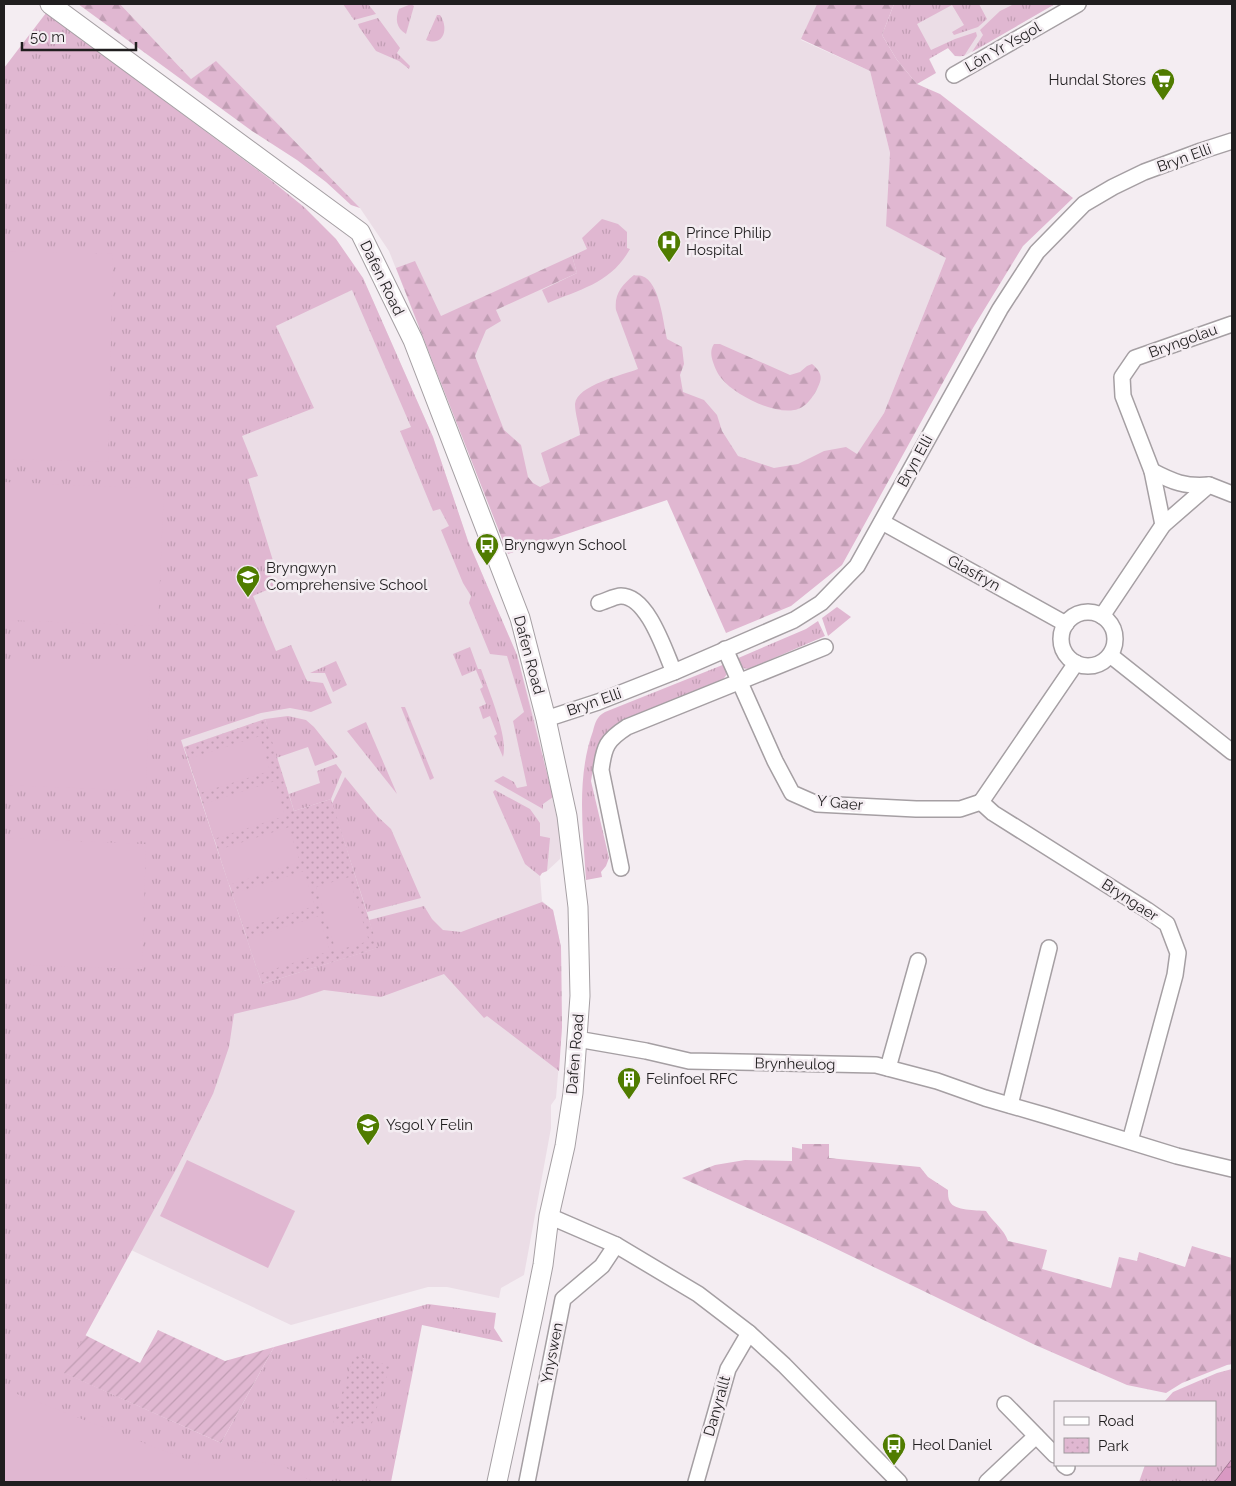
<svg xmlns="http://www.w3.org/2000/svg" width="1236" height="1486" font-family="Raleway,sans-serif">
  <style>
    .built { fill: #ebdde6 }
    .grass { fill: url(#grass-tufts) }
    .forest { fill: url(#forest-firs) }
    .park { fill: url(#park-dots) }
    .garden { fill: url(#garden-furrows) }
    .pitch { fill: #e0b7d1 }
    .water { fill: url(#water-ripples); stroke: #a27492 }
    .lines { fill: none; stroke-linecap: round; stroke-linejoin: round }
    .minor-casing { stroke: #a59fa3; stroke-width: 18 }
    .tertiary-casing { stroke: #a59fa3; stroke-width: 21 }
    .minor { stroke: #fff; stroke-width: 15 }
    .tertiary { stroke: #fff; stroke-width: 19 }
    .labels { text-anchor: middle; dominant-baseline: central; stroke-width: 5; stroke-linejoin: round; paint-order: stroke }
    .street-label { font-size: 15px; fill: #201e1f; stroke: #f4edf2 }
    .poi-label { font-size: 15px; fill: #201e1f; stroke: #f4edf2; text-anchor: start }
  </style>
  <defs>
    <pattern id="grass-tufts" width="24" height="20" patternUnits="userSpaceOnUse" patternTransform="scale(1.25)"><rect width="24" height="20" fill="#e0b7d1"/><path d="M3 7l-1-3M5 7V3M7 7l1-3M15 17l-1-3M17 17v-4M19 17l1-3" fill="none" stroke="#c09db3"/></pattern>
    <pattern id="forest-firs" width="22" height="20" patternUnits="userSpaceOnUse" patternTransform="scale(1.25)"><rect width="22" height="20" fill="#e0b7d1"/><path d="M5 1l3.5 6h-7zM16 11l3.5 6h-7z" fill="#c09db3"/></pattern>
    <pattern id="park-dots" width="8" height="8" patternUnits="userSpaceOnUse" patternTransform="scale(1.25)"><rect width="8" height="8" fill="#e0b7d1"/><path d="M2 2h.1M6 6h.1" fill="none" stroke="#c09db3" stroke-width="1.8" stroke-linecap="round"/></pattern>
    <pattern id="garden-furrows" width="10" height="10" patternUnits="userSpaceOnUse" patternTransform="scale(1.25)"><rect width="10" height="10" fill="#e0b7d1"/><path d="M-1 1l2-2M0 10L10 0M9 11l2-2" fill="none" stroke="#c09db3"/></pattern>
    <pattern id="water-ripples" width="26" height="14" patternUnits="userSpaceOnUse" patternTransform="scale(1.25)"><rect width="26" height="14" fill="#d999c3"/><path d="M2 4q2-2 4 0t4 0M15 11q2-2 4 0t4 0" fill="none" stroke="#b07c9e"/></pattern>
  </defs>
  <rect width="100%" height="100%" fill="#f4edf2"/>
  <!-- built -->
  <g class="built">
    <path d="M120,4H817L801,40L870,71L890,153L887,226L946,258L884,413L811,526L668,457L497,525L389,251L360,208L216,62L191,79Z"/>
    <path d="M894,4H1055L966,55L960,57L955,56L948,48L929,58L936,73Z"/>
    <path d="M4,151L363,278L433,437L468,541L517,655L535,721L562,841L560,859L547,871L542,873L540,876L542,901L553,910L561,947L562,1027L556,1098L551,1105V1128L524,1275L501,1288L499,1298L447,1287H428L291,1325L131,1250L179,1164L213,1094Z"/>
  </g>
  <!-- grass -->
  <g class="grass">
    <path d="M343,4H368L376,14L354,20Z"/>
    <path d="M411,4L414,6L406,34C396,28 395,19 399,9Z"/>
    <path d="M894,4H979L987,19L978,27L954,35L952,32L964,25L952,5L917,24L931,50L955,39L976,32L977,36L964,56H955L948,48L929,59L936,73L917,84L897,60L882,35Z"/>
    <path d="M1014,4H1055L972,52L983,35L980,30L1000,11Z"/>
    <path d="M46,13L267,177L304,207L336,239L363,278L433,437L468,541L517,655L553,797L543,804V809L494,781L503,776L514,782L517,788L527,786L513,721L524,712L507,656L490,654L469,603L471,596L463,583L441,530L449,526L440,509L433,511L400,431L411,427L352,290L276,326L314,408L242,436L258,476L248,479L274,564L271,578L274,587L253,596L276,651L291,645L307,681L323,683L332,703L311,712L290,708L261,713L181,740L262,984L377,948L369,920L424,906L432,919L443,930L461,932L542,902L553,910L561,947L562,1027L559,1071L487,1016L484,1018L444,974L381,997L324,990L297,999L234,1014L229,1047L213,1094L179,1164L65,1373L221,1443L274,1347L428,1304L496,1313L494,1328L503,1342L422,1325L391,1482H4V68Z"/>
    <path d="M437,15H440C449,28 444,47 426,40Z"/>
    <path d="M378,18L400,48L397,53L410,66L409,69L399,61L376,51L359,27L358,24Z"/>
    <path d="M602,219L618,224L627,232V248L630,249C611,283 581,289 548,303L542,290L577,273L572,256L587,249L582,238Z"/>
    <path d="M837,607L851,617L828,636L822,618Z"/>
    <path d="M818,621L825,636L749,669C741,669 739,665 736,659L806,629Z"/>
    <path d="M470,647L478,669H481C488,689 509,738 503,757L494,736L497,734L490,716L483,719L479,707L486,704L480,689L483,687L476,670L462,676L453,654Z"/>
    <path d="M336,661L347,685L333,692L325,673H310Z"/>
    <path d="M725,664L727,674L722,681L623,722L611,729L600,743L595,757L591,781L609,858L606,866L601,872L602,877L586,880C583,831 576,778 593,731C595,723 597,716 605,712Z"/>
    <path d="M401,707H405L434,778L430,780Z"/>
    <path d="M288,716L306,720L314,727L338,757L315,766L308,747L276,758L265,719Z"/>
    <path d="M366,722L397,794L347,731Z"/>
    <path d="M336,764L342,772L331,799L294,811L289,794L320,783L317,771Z"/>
    <path d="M345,777L377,816L391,829L421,898L367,912L332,804Z"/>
    <path d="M495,790L530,809L540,823V836L550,838L547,871L542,873L540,876L525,864L493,792Z"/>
    <path d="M1232,1369V1459L1216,1480L1213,1482H1139L1145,1465H1215V1402H1164L1173,1392L1217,1373Z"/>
  </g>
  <!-- forest -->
  <g class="forest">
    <path d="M78,4H120L191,79L216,61L360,208L351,205L326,182L297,160L252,131Z"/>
    <path d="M817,4H894L882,35L897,60L917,84L940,94L1073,198L1023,246L973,328L842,565L791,606L726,633L667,500L508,554L396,268L415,261L441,316L572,256L577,273L496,310L501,321L486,330L475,356L504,430L521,445L528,477L533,483L540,487L550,482L541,453L580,435C579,425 575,413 575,404C577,385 623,375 638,369L616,310C614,294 622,285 634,275C636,276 639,275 642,276C660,282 663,323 667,339L682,347L684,364L680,375L683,392L704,400L717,415L722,431L738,456L774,468L798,464L824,451L846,447L857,454L884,413L946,258L886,226L890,153L870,71L801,39Z"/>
    <path d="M714,344H720L790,375L800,372L807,366L812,364C821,372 823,377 818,387C814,396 805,409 794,410C773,414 735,395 722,379C718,375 715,368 713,362C711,356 710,350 714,344Z"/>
    <path d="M802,1144H829V1158L920,1167L928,1177L948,1190C948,1194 948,1199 950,1202C955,1211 976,1210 986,1211C993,1222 1004,1229 1008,1241L1047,1250L1042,1269L1111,1288L1119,1257L1137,1261L1139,1252L1185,1267L1192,1246L1232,1258V1364L1227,1365L1182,1383L1166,1393L1127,1385L1033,1344L820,1241L682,1178L715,1165L745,1160L792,1161V1147L802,1149Z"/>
  </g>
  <!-- park -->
  <g class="park">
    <path d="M265,719L294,811L331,799L378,948L262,984L184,747Z"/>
    <path d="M354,1355L390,1366L371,1426L354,1421L351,1427L333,1422Z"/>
  </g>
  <!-- garden -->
  <path class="garden" d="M158,1330L225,1361L274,1347L221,1443L64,1373L85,1335L140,1363Z"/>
  <!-- pitch -->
  <g class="pitch">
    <path d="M4,251L113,254L108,462L4,459Z"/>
    <path d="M4,482L164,489L158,626L4,620Z"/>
    <path d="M4,660L150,666L146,791L4,785Z"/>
    <path d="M260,736L270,771L200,793L188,759Z"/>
    <path d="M275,781L285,816L214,839L203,804Z"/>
    <path d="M289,827L300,862L229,885L218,850Z"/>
    <path d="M4,838L146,844L142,969L4,964Z"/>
    <path d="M304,871L315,906L244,928L232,894Z"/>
    <path d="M349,877L369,941L336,951L316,887Z"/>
    <path d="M319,916L330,951L259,974L247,939Z"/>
    <path d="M187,1160L295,1211L268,1268L160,1216Z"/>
    <path d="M4,1389L201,1465L236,1458L283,1466L313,1482H4Z"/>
  </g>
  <!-- water -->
  <path class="water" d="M1232,1459V1482H1213L1216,1480Z"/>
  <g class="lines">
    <!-- minor casing -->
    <g class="minor-casing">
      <g id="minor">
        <path d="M954,75L1078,4"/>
        <path d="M1152,471C1173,482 1185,487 1209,485"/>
        <path d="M882,522L1066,624"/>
        <path d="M1163,525L1152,471L1123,396L1122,377L1135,358L1232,324"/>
        <path d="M599,603C606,601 615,596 621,596C648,596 665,652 674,672"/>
        <circle cx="1088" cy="639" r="27"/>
        <path d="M1102,616L1163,525L1209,485L1232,494"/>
        <path d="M725,649L775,761L792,793L817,804L916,809H960L981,802"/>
        <path d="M1110,655L1232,752"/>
        <path d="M546,719L598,702L674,672L794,620L821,603L857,566L1000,309L1037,252L1084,204L1113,187L1144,172L1201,151L1232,141"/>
        <path d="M981,802L993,813L1147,910L1167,924L1178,953L1175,975L1130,1141"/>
        <path d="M981,802L1076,663"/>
        <path d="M621,868L601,770C604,746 607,740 627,727L825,647"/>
        <path d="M577,1039L646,1051L689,1061L876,1065L937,1081L985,1098L1047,1116L1177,1156L1232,1169"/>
        <path d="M888,1068L918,961"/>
        <path d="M1010,1105L1049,948"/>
        <path d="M549,1216L616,1245L698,1294L749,1333L784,1365L899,1482"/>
        <path d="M1005,1404L1055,1455"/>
        <path d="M1064,1465L1067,1467"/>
        <path d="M527,1482L563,1299L602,1266L616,1245"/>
        <path d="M696,1482L728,1369L749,1333"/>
        <path d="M987,1482L1036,1436"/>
      </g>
    </g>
    <!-- tertiary casing -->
    <g class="tertiary-casing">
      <path id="tertiary" d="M50,4L360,232L413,340L520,618L546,719L567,816L578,907L580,996L573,1093L565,1146L549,1216L543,1265L533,1315L497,1482"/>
    </g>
    <!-- minor -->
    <use href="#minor" class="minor"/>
    <!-- tertiary -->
    <use href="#tertiary" class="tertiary"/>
  </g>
  <!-- icons -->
  <defs>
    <g id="supermarket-pin" transform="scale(1.25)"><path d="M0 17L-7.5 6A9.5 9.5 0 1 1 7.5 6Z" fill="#507c00" stroke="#f4edf2"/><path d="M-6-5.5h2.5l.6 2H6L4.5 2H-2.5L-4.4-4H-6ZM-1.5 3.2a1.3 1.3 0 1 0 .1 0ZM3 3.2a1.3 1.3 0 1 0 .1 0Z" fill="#fff"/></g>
    <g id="hospital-pin" transform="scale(1.25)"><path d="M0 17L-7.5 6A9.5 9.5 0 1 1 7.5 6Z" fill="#507c00" stroke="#f4edf2"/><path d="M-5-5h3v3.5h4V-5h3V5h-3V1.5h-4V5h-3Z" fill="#fff"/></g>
    <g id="bus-pin" transform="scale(1.25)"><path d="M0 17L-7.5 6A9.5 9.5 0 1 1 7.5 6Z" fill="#507c00" stroke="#f4edf2"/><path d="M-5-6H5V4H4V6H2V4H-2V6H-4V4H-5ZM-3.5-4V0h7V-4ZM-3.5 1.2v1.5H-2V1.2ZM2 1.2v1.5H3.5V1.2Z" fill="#fff"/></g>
    <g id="school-pin" transform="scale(1.25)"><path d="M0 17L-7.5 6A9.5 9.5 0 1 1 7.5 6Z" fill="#507c00" stroke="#f4edf2"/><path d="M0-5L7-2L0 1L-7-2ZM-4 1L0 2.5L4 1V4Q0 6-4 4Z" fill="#fff"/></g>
    <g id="building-pin" transform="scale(1.25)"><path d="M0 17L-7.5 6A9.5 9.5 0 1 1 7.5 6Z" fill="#507c00" stroke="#f4edf2"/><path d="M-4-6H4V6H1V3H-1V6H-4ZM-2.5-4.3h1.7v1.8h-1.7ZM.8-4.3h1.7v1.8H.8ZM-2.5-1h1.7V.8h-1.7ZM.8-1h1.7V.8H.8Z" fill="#fff"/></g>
  </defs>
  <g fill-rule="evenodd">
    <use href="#supermarket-pin" x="1163" y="80"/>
    <use href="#hospital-pin" x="669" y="242"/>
    <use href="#bus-pin" x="487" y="545"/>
    <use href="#school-pin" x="248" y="577"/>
    <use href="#building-pin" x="629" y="1079"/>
    <use href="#school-pin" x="368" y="1125"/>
    <use href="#bus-pin" x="894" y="1445"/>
  </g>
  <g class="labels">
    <!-- street labels -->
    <g class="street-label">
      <text transform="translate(1003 47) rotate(-30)">Lôn Yr Ysgol</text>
      <text transform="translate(1184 158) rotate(-20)">Bryn Elli</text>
      <text transform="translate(382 278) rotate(64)">Dafen Road</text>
      <text transform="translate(1183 341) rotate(-20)">Bryngolau</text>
      <text transform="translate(915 461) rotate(-61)">Bryn Elli</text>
      <text transform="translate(974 573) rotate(29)">Glasfryn</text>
      <text transform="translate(529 655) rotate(75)">Dafen Road</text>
      <text transform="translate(594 702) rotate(-19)">Bryn Elli</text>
      <text transform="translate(840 803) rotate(6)">Y Gaer</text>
      <text transform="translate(1130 900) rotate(33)">Bryngaer</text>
      <text transform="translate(575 1054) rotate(-85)">Dafen Road</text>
      <text transform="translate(795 1064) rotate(1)">Brynheulog</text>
      <text transform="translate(552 1353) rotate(-79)">Ynyswen</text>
      <text transform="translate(717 1406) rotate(-74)">Danyrallt</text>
    </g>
    <!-- poi labels -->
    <g class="poi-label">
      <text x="1146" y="80" text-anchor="end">Hundal Stores</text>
      <text x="686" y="233">Prince Philip<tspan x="686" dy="17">Hospital</tspan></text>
      <text x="504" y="545">Bryngwyn School</text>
      <text x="266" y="568">Bryngwyn<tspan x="266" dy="17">Comprehensive School</tspan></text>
      <text x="646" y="1079">Felinfoel RFC</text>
      <text x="386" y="1125">Ysgol Y Felin</text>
      <text x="912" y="1445">Heol Daniel</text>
    </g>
  </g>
  <!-- border -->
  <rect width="1236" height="1486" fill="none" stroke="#201e1f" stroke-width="10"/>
  <!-- legend -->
  <rect x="1054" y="1401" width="162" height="65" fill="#f4edf2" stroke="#9f9a9e"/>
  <rect x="1064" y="1417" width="25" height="8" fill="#ffffff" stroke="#9f9a9e"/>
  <text x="1098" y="1426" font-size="15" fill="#201e1f">Road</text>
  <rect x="1064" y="1438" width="25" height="15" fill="url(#park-dots)" stroke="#9f9a9e"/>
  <text x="1098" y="1451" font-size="15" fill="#201e1f">Park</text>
  <!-- scale -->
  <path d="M22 42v8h114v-8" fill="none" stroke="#201e1f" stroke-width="2.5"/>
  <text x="30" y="42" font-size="15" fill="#201e1f" stroke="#f4edf2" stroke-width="4" paint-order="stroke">50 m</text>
</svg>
